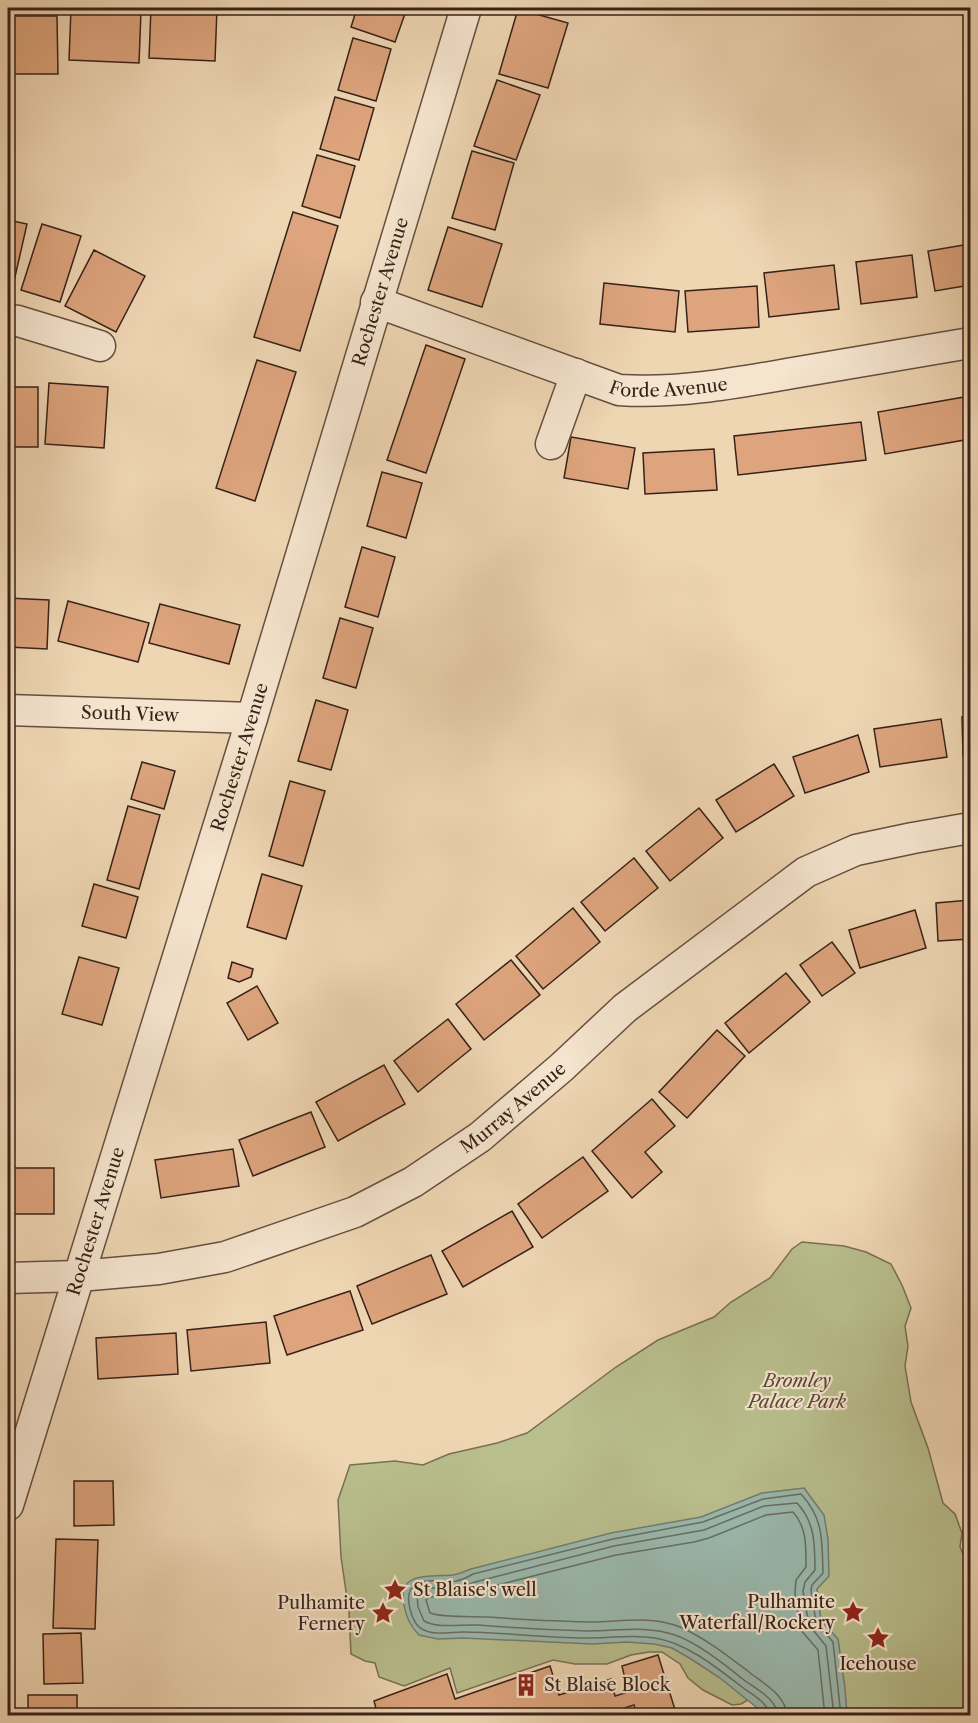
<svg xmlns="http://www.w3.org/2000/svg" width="978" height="1723" font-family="'Libre Caslon Text',serif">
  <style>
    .green { fill: #b9be8d; stroke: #787053; stroke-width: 1.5 }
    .water { fill: #9ab9ae; stroke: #727d72; stroke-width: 1.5 }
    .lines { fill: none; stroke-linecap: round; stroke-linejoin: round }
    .shore { stroke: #686e64; stroke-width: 1.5 }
    .building { fill: #dda47d; stroke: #372219; stroke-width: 1.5 }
    .minor-casing { stroke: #654f40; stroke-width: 33 }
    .minor { stroke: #f5e4ce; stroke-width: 30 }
    .labels { text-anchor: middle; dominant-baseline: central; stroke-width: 4.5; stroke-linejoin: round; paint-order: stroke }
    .street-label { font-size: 18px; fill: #372219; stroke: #f5e4ce }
    .park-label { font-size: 18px; font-style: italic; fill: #584936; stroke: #f5e4ce }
    .poi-label { font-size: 18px; fill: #372219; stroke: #f5e4ce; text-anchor: start }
  </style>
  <rect width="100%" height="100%" fill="#efd6b3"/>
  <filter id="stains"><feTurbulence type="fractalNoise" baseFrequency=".00333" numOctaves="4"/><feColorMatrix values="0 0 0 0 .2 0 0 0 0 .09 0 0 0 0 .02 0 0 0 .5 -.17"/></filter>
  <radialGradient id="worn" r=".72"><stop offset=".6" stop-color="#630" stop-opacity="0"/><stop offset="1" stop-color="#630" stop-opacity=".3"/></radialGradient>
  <!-- green -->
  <path class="green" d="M802,1242L844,1246L866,1252L891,1264L902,1285L911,1308L905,1326L908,1346L905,1366L911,1402L928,1448L943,1503L955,1514L962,1533L960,1547L970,1570V1715H823L612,1609L755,1696L741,1704L732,1705L703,1690L688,1678L680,1664L662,1652H649L631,1655L607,1664H575L553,1660L457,1693L450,1668L404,1686L379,1677L375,1663L365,1661L351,1654L349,1612L341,1557L338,1500L350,1465L395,1461L423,1465L449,1454L497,1443L527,1433L616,1367L658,1340L714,1317L731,1302L770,1278L792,1249Z"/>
  <!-- water -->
  <path class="water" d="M804,1488L824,1515L828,1539L829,1576L817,1589L821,1620L838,1639L845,1688L847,1715H766L720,1678L691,1659L672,1648L654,1644L627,1642L592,1644L463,1638L438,1639L419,1635C410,1626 406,1617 404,1605C396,1570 432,1577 453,1575C459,1574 465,1571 471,1569L611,1533L701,1517L762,1493Z"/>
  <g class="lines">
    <!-- shore -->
    <g class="shore">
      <path d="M770,1716C769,1703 751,1694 742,1687C717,1668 687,1643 655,1638C634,1634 613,1638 591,1638C548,1639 506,1632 463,1632C450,1632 434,1636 422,1629C412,1624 404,1597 412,1588C422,1576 442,1583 456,1581C462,1580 468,1577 473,1574L613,1539L703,1522L763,1499L801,1494C824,1519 822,1541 823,1573L812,1585L811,1590L816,1622L833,1642L841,1716"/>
      <path d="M778,1716C777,1699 756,1689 744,1680C725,1665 698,1643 675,1635C646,1625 618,1631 588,1631C552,1630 515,1628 478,1625C461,1624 439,1629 424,1621L418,1607L417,1594L428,1588H458L475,1582L614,1546L704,1530L764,1506L797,1503C815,1522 815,1545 815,1570L805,1582L803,1591L809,1625L826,1646L834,1716"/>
      <path d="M787,1716C786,1695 764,1684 749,1672C728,1656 705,1638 680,1627C651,1615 620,1622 590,1622C556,1621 522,1620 489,1617C474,1616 442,1618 430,1613L426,1600L429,1597H459L478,1590L616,1555L694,1542L709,1538L766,1515L793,1512C807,1527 806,1548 806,1567L796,1580L795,1593L800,1629L818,1650L825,1716"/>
    </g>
  </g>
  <!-- building -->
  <g class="building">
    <path d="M151,8H217L215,61L149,58Z"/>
    <path d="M357,8H407L395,42L351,27Z"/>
    <path d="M554,8H575L573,13Z"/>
    <path d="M881,8H962L881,9Z"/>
    <path d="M71,9L141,11L139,63L69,60Z"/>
    <path d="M518,9L568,23L548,88L499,74Z"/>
    <path d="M8,16H57L58,74H8Z"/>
    <path d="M353,38L391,49L376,101L338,90Z"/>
    <path d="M497,80L540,95L516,160L474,146Z"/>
    <path d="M335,97L374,108L359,160L320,149Z"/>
    <path d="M472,151L514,163L495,230L452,218Z"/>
    <path d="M317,155L355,166L340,218L302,206Z"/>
    <path d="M293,212L338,226L300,351L254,337Z"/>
    <path d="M8,220L27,224L12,290L8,289Z"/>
    <path d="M42,224L81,236L60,302L21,290Z"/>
    <path d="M448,227L502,244L482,307L428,290Z"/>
    <path d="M970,244V285L935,291L928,251Z"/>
    <path d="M94,250L145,276L116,332L65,306Z"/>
    <path d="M912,255L917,297L861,304L856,262Z"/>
    <path d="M834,265L839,309L769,317L764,273Z"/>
    <path d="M604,283L679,291L675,332L600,324Z"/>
    <path d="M757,286L759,327L688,332L685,291Z"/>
    <path d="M426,345L465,359L426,473L387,460Z"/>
    <path d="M257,360L296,372L255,501L216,488Z"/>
    <path d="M49,383L108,387L104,448L45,444Z"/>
    <rect x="8" y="387" width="30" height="60"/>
    <path d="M970,396V439L885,454L878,412Z"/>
    <path d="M861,422L866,460L738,475L734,436Z"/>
    <path d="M571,437L635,448L628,489L564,478Z"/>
    <path d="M714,449L717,490L645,494L643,453Z"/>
    <path d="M382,472L422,483L406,538L367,526Z"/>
    <path d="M362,547L395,557L378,617L345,607Z"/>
    <path d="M8,598L49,600L47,649L8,647Z"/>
    <path d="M68,601L149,623L138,662L58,641Z"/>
    <path d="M160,604L240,625L229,664L149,643Z"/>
    <path d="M340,618L373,628L356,688L323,678Z"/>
    <path d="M316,700L348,710L331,770L298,761Z"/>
    <path d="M962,717H970V755H963Z"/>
    <path d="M941,719L947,757L880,767L874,729Z"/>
    <path d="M858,735L869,772L805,793L793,757Z"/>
    <path d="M142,762L175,771L164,809L131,799Z"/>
    <path d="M774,764L794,796L736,832L716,800Z"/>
    <path d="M290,781L325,791L303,866L269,856Z"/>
    <path d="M128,806L160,815L139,889L107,880Z"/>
    <path d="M699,808L723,838L670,881L646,851Z"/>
    <path d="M634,858L658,888L605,931L581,902Z"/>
    <path d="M262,874L302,886L286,939L247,927Z"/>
    <path d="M94,884L138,897L126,938L82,926Z"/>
    <path d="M970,900V939L938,941L936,903Z"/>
    <path d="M573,908L600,942L543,989L516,956Z"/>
    <path d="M915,910L926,948L860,968L849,930Z"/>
    <path d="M832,942L855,973L822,996L800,965Z"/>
    <path d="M79,957L119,968L102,1025L62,1014Z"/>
    <path d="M511,960L540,995L484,1040L456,1004Z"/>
    <path d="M232,962L253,969L251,977L239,982L228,978Z"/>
    <path d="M786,973L810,1002L749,1053L725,1023Z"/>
    <path d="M257,986L278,1023L248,1040L227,1003Z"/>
    <path d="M448,1019L471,1049L418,1092L394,1061Z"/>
    <path d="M717,1030L745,1056L687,1118L659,1092Z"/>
    <path d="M384,1065L405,1104L338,1141L316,1102Z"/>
    <path d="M652,1099L675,1126L645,1152L662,1172L632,1198L592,1151Z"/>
    <path d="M311,1112L325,1147L253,1176L239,1140Z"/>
    <path d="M233,1149L239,1186L161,1198L155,1160Z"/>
    <path d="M583,1157L608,1191L542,1238L518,1204Z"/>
    <rect x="8" y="1168" width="46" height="46"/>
    <path d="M512,1211L533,1247L463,1287L442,1251Z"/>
    <path d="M431,1255L447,1294L372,1324L357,1286Z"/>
    <path d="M350,1291L363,1330L287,1355L274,1316Z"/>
    <path d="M266,1322L270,1363L191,1371L187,1330Z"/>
    <path d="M176,1333L178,1374L98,1379L96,1338Z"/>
    <path d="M8,1343H9L11,1384H8Z"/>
    <path d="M74,1481H113L114,1525L74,1526Z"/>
    <path d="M56,1539L98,1540L95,1629L53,1628Z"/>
    <path d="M81,1633L83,1683L44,1684L43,1634Z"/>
    <path d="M658,1655L677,1716H637L634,1705L600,1716H378L374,1701L447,1674L455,1699L550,1666L559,1695L611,1679L615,1696L628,1692L622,1666Z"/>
    <rect x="28" y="1695" width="49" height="21"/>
  </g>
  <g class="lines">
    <!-- minor casing -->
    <g class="minor-casing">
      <g id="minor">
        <path id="s1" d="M376,302L619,390C677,394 736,383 793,373C852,363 911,353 970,343"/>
        <path d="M8,320L18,321L100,346"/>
        <path d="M551,444L576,374"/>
        <path id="s2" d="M8,710L252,718"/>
        <path id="s3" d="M8,1278L79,1276L159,1269L225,1257L355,1212L413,1182L480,1137L562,1067L625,1008L806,872L856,850L913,838L970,828"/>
        <path id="s4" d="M8,1505L252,718L466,8"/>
      </g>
    </g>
    <!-- minor -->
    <use href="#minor" class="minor"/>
  </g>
  <!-- icons -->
  <defs>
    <g id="sight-bare" transform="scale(1.8)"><path d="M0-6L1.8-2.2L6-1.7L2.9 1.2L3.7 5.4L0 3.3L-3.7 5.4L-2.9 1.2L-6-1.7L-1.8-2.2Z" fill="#8f2418" stroke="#f5e4ce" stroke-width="2.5" paint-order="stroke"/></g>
    <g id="building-bare" transform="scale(1.8)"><path d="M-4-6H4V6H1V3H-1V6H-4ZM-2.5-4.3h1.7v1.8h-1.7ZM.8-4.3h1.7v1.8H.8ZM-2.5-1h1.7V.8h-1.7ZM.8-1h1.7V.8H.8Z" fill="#8f2418" stroke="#f5e4ce" stroke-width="2.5" paint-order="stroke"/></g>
  </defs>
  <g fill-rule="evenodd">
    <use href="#sight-bare" x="395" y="1590"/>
    <use href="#sight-bare" x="853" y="1612"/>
    <use href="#sight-bare" x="383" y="1613"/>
    <use href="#sight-bare" x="878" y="1638"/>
    <use href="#building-bare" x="526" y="1685"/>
  </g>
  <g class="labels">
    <!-- street labels -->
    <g class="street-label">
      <text stroke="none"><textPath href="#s4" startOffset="1269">Rochester Avenue</textPath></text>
      <text stroke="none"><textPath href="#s1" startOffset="308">Forde Avenue</textPath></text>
      <text stroke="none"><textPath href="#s2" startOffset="122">South View</textPath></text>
      <text stroke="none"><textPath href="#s4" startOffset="783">Rochester Avenue</textPath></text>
      <text stroke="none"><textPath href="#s3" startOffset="546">Murray Avenue</textPath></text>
      <text stroke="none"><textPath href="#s4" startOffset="297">Rochester Avenue</textPath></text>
    </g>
    <!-- park labels -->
    <g class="park-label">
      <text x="797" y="1381">Bromley<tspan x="797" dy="21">Palace Park</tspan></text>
    </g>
    <!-- poi labels -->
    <g class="poi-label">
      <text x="413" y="1590">St Blaise's well</text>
      <text x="835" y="1602" text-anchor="end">Pulhamite<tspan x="835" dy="21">Waterfall/Rockery</tspan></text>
      <text x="365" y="1603" text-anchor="end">Pulhamite<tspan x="365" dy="21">Fernery</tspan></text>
      <text x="878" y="1664" text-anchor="middle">Icehouse</text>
      <text x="544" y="1685">St Blaise Block</text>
    </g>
  </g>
  <!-- margin -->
  <rect width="978" height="1723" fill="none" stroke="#efd6b3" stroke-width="30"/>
  <rect x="9" y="9" width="960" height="1705" fill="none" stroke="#372219" stroke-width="3"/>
  <rect x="15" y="15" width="948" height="1693" fill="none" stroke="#372219" stroke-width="1.5"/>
  <rect width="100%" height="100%" filter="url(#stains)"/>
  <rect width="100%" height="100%" fill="url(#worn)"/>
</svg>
